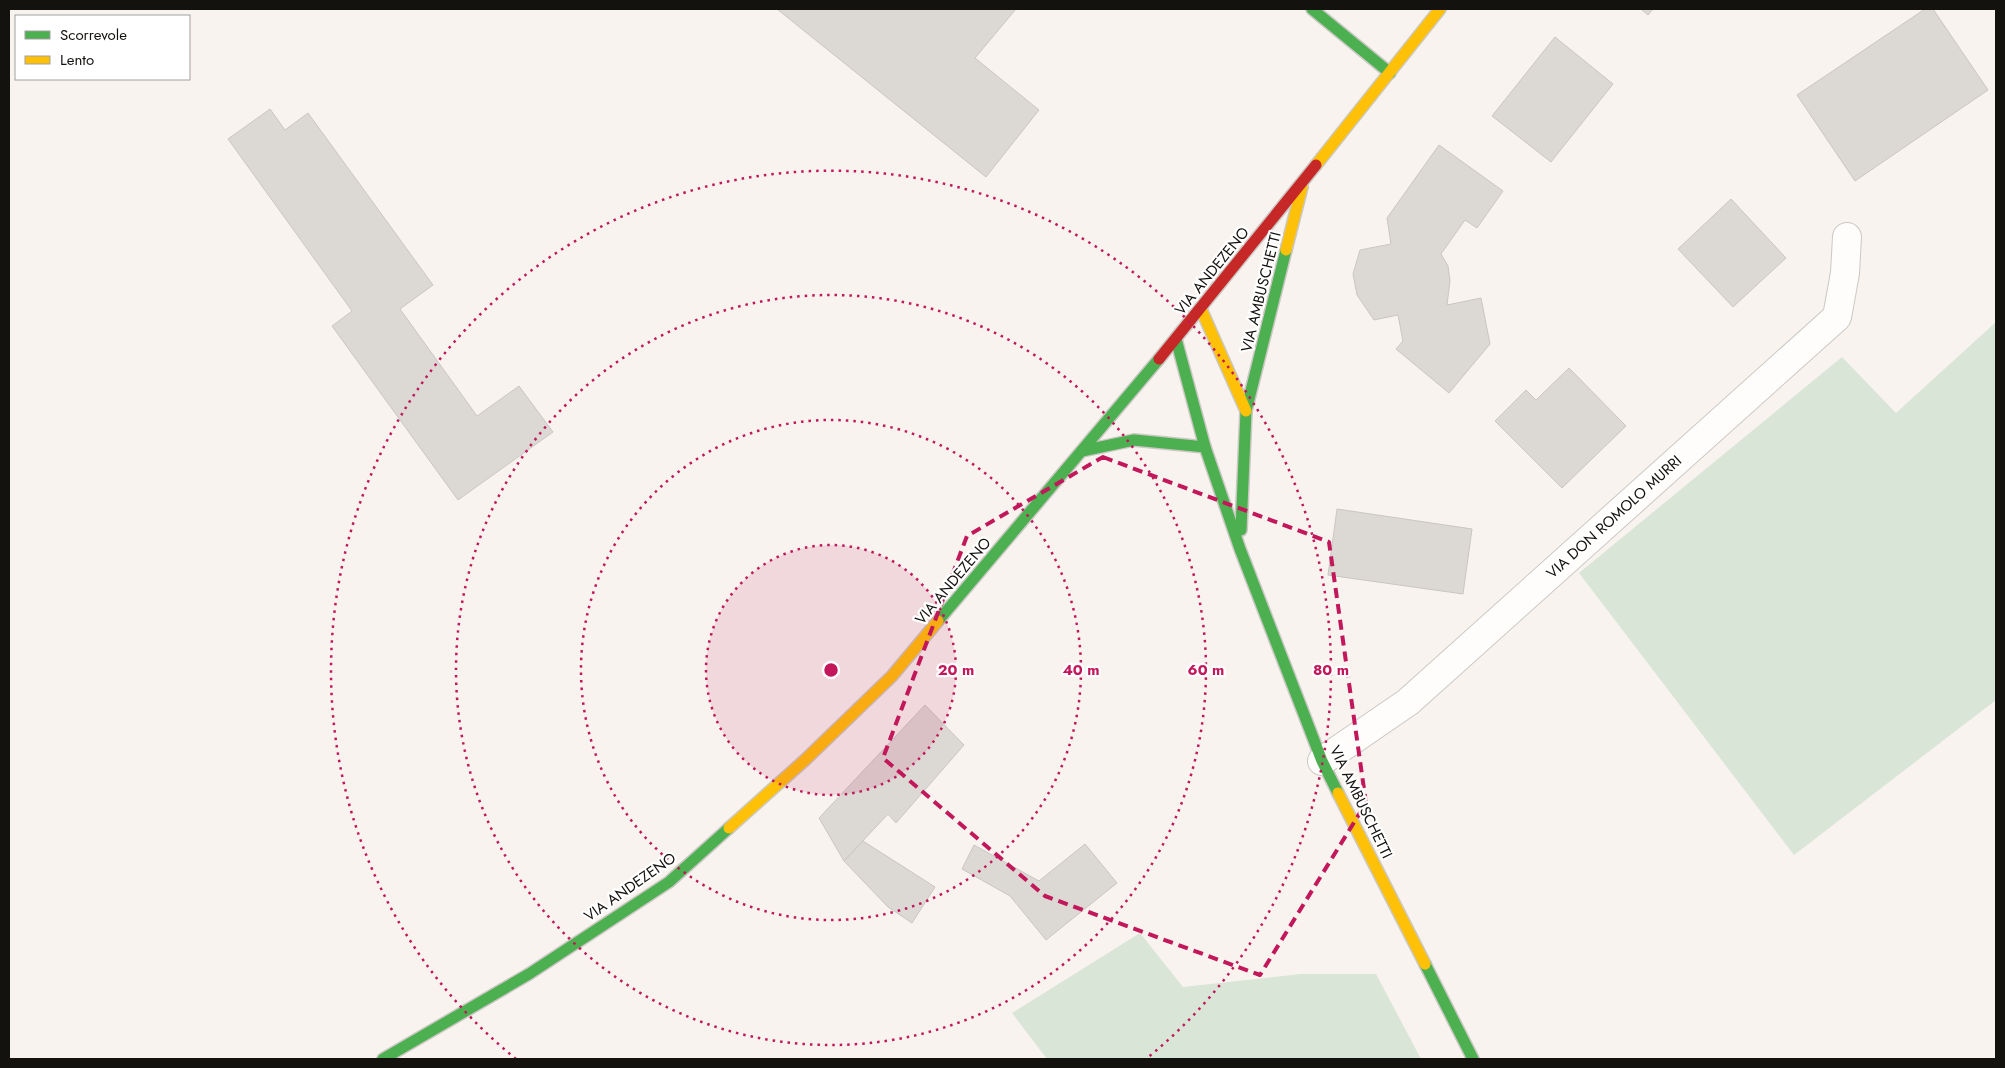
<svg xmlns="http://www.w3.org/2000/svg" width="2005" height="1068" font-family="Jost,sans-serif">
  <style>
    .green { fill: #d9e5d6 }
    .building { fill: #dcd9d5; stroke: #c9c6c3 }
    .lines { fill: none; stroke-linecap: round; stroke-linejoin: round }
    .street-casing { stroke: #cbc8c4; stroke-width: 30 }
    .fast-casing { stroke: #cbc8c4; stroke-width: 14 }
    .slow-casing { stroke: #cbc8c4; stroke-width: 14 }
    .jam-casing { stroke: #cbc8c4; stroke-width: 14 }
    .street { stroke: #fefdfc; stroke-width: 28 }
    .fast { stroke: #4caf50; stroke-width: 11 }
    .slow { stroke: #ffc107; stroke-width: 11 }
    .jam { stroke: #c62828; stroke-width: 11 }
    .marked { fill: none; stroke: #c2185b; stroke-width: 4; stroke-dasharray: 10 6; stroke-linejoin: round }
    .ring { fill: none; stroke: #c2185b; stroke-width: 2.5; stroke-dasharray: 2.5 5 }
    .labels { text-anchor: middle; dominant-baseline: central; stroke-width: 4.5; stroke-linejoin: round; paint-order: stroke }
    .street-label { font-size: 15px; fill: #14120f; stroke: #fff }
    .centre { fill: #c2185b; stroke: #fff; stroke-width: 2.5 }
    .ring-label { font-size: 15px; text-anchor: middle; font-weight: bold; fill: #c2185b; stroke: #fff; stroke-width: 4.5; stroke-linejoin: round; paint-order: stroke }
  </style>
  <rect width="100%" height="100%" fill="#f8f3ee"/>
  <!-- green -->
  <g class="green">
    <path d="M1996,322V700L1794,855L1579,573L1842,357L1896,413Z"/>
    <path d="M1140,933L1183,987L1301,974H1376L1421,1059H1047L1012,1013Z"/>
  </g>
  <!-- building -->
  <g class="building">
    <path d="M777,9H1016L975,58L1039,110L986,177Z"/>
    <path d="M1641,9H1653L1648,15Z"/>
    <path d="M1925,9H1933L1988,90L1855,181L1797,95Z"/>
    <path d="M1555,37L1613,84L1551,162L1492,116Z"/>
    <path d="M270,109L285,130L308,113L433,285L400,309L477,416L519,386L553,432L458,500L332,326L352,311L228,139Z"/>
    <path d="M1439,145L1503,191L1477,228L1465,220L1441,254L1448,266L1450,281L1447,305L1481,298L1490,344L1449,393L1396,349L1403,341L1398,315L1374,320L1357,295L1353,274L1360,250L1391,244L1387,218Z"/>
    <path d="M1731,199L1786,258L1733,307L1678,249Z"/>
    <path d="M1569,368L1626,426L1562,488L1495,421L1526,390L1536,400Z"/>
    <path d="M1337,509L1472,529L1463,594L1328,575Z"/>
    <path d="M925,705L964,745L896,823L888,814L844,861L819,818Z"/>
    <path d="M863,841L935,887L912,923L888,907L844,861Z"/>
    <path d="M1085,844L1117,883L1046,940L1010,896L962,869L974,845L1039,881Z"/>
  </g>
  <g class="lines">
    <!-- street casing -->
    <g class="street-casing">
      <path id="street" d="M1322,761L1408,702L1837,317L1845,273L1847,237"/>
    </g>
    <!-- fast casing -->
    <g class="fast-casing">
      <g id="fast">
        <path d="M1312,9L1390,73"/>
        <path d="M1176,339L1205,447L1240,549L1322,761L1338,793"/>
        <path d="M1082,451L1134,440L1205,447"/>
        <path d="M1241,530L1246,411L1286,250"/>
        <path d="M938,621L1159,359"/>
        <path d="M1425,964L1473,1059"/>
        <path d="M383,1059L529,974L669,882L729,828"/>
      </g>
    </g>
    <!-- slow casing -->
    <g class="slow-casing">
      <g id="slow">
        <path d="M1316,165L1440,9"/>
        <path d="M1286,250L1302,187"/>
        <path d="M1201,309L1246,411"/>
        <path d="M1338,793L1425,964"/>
        <path d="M729,828L805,760L892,676L938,621"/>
      </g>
    </g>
    <!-- jam casing -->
    <g class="jam-casing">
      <path id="jam" d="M1159,359L1316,165"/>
    </g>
    <!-- street -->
    <use href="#street" class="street"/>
    <!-- fast -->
    <use href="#fast" class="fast"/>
    <!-- slow -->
    <use href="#slow" class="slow"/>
    <!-- jam -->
    <use href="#jam" class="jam"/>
  </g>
  <!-- marked area -->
  <path class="marked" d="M1103,457L1329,542L1366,803L1260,975L1045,896L883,758L967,536Z"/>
  <!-- distance rings -->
  <circle cx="831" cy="670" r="125" fill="#c2185b" fill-opacity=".12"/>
  <g class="ring">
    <circle cx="831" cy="670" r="125"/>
    <circle cx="831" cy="670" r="250"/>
    <circle cx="831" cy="670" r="375"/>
    <path d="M516 1059A500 500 0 1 1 1146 1059"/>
  </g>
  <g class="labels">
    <!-- street labels -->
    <g class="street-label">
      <text transform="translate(1212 271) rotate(-51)">VIA ANDEZENO</text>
      <text transform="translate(1261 292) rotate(-76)">VIA AMBUSCHETTI</text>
      <text transform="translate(1614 517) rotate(-42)">VIA DON ROMOLO MURRI</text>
      <text transform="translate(953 581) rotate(-50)">VIA ANDEZENO</text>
      <text transform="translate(1361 802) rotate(64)">VIA AMBUSCHETTI</text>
      <text transform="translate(630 887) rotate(-35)">VIA ANDEZENO</text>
    </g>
  </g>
  <circle cx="831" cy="670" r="8" class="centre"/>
  <g class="ring-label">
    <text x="956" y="675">20 m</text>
    <text x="1081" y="675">40 m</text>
    <text x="1206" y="675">60 m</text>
    <text x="1331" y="675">80 m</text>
  </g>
  <!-- border -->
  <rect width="2005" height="1068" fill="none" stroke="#14120f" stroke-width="20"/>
  <!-- legend -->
  <rect x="15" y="15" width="175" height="65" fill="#ffffff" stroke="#a1a09f"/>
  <rect x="25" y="31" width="25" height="8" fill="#4caf50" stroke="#a1a09f"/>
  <text x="60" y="40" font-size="15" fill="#14120f">Scorrevole</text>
  <rect x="25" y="56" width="25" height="8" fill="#ffc107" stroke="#a1a09f"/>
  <text x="60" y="65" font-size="15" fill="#14120f">Lento</text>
</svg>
